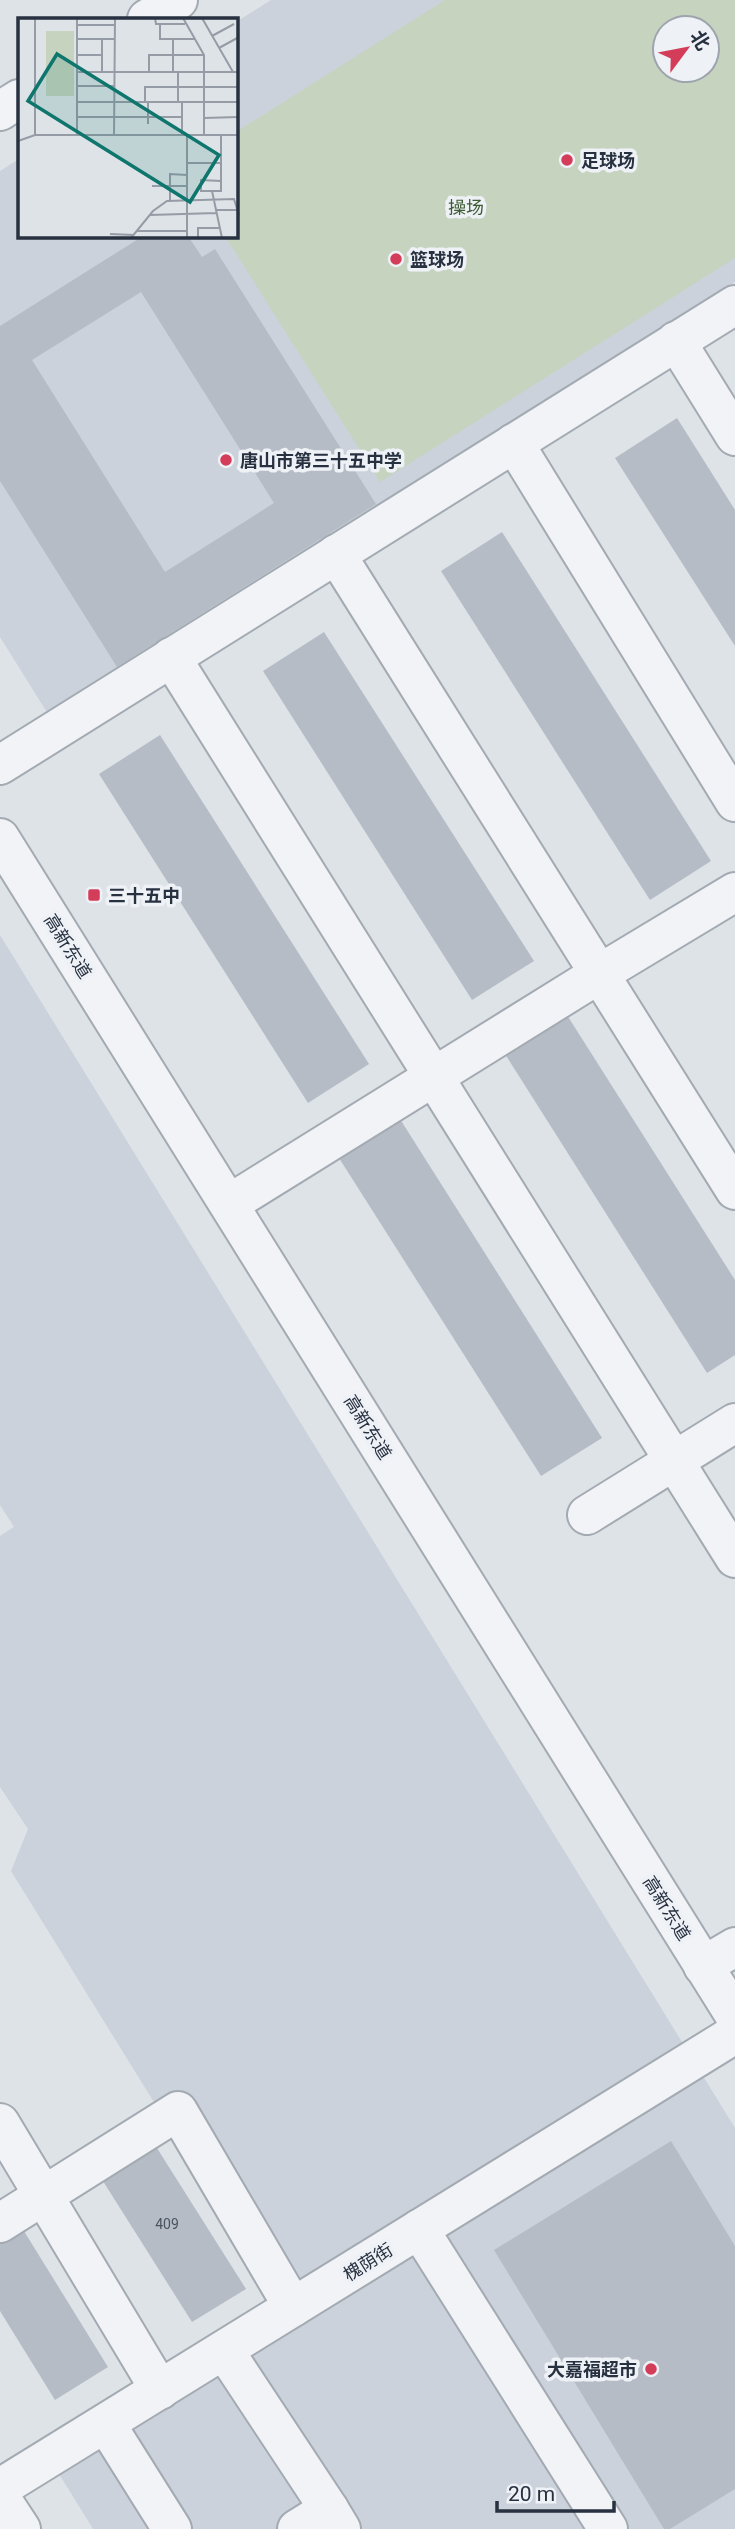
<svg xmlns="http://www.w3.org/2000/svg" width="735" height="2529" font-family="Roboto,'Noto Sans SC',sans-serif">
  <style>
    .built { fill: #ccd2db; fill-rule: evenodd }
    .green { fill: #c5d3bf; fill-rule: evenodd }
    .building { fill: #b5bcc5; fill-rule: evenodd }
    .lines { fill: none; stroke-linecap: round; stroke-linejoin: round }
    .minor-casing { stroke: #a3aab2; stroke-width: 42 }
    .minor { stroke: #f1f3f7; stroke-width: 38 }
    .poi-dot { fill: #d43d5a; stroke: #eef1f6; stroke-width: 2.5 }
    .labels { text-anchor: middle; dominant-baseline: central; stroke-width: 7; stroke-linejoin: round; paint-order: stroke }
    .number-label { font-size: 14px; fill: #4a5461 }
    .poi-label { font-size: 18px; font-weight: bold; fill: #273140; stroke: #eef1f6; text-anchor: start }
    .park-label { font-size: 18px; fill: #3d5c33; stroke: #eef1f6 }
    .street-label { font-size: 18px; fill: #273140; stroke: #eef1f6 }
    .inset-road { fill: none; stroke: #959ca5; stroke-width: 2 }
    .view { fill: #0f766e; fill-opacity: 0.15; stroke: #0f766e; stroke-width: 3.5 }
    .inset-edge { fill: none; stroke: #273140; stroke-width: 3.5 }
  </style>
  <rect width="100%" height="100%" fill="#dee3e8"/>
  <!-- built -->
  <g class="built">
    <path d="M271,0H735V282L48,714L0,637V171L19,159V236H236V22ZM665,28H707V70H665Z"/>
    <path d="M0,935L735,2128V2529H93L53,2464L288,2319L11,1871L28,1829L0,1787V1536L14,1527L0,1505Z"/>
  </g>
  <!-- green -->
  <path class="green" d="M445,0H735V258L380,482L225,236H236V132ZM665,28H707V70H665Z"/>
  <!-- building -->
  <g class="building">
    <path d="M143,236H188L202,257L215,249L376,504L117,667L0,481V326ZM141,292L274,503L165,572L32,360Z"/>
    <path d="M677,418L735,510V646L615,458Z"/>
    <path d="M502,532L711,861L650,900L441,571Z"/>
    <path d="M324,632L534,961L472,1000L263,671Z"/>
    <path d="M160,735L369,1064L308,1103L99,774Z"/>
    <path d="M560,1004L735,1280V1355L707,1373L498,1043Z"/>
    <path d="M393,1108L602,1438L541,1476L332,1147Z"/>
    <path d="M143,2126L246,2289L192,2322L89,2159Z"/>
    <path d="M671,2141L735,2246V2489L670,2529H664L494,2250Z"/>
    <path d="M6,2202L108,2367L55,2400L0,2311V2206Z"/>
  </g>
  <g class="lines">
    <!-- minor casing -->
    <g class="minor-casing">
      <g id="minor">
        <path d="M147,19L178,0"/>
        <path d="M0,111L19,99"/>
        <path d="M676,341L735,436"/>
        <path d="M514,443L735,802"/>
        <path d="M336,554L735,1190"/>
        <path d="M171,657L735,1558"/>
        <path d="M0,765L735,305"/>
        <path d="M0,838L735,2016"/>
        <path d="M229,1204L599,974L735,892"/>
        <path d="M587,1515L735,1423"/>
        <path d="M703,1966L735,1947"/>
        <path d="M0,2123L160,2390"/>
        <path d="M0,2223L178,2111L293,2307"/>
        <path d="M419,2229L608,2529"/>
        <path d="M224,2350L329,2509"/>
        <path d="M106,2424L172,2529"/>
        <path d="M0,2488L735,2034"/>
        <path d="M0,2497L21,2529"/>
        <path d="M297,2529L329,2509L341,2529"/>
      </g>
    </g>
    <!-- minor -->
    <use href="#minor" class="minor"/>
  </g>
  <!-- markers -->
  <g class="poi-dot">
    <circle cx="567" cy="160" r="7"/>
    <circle cx="396" cy="259" r="7"/>
    <circle cx="226" cy="460" r="7"/>
    <rect x="87" y="888" width="14" height="14" rx="3.5"/>
    <circle cx="651" cy="2369" r="7"/>
  </g>
  <g class="labels">
    <!-- number labels -->
    <g class="number-label">
      <text x="167" y="2224">409</text>
    </g>
    <!-- poi labels -->
    <g class="poi-label">
      <text x="581" y="160">足球场</text>
      <text x="410" y="259">篮球场</text>
      <text x="240" y="460">唐山市第三十五中学</text>
      <text x="108" y="895">三十五中</text>
      <text x="637" y="2369" text-anchor="end">大嘉福超市</text>
    </g>
    <!-- park labels -->
    <g class="park-label">
      <text x="466" y="207">操场</text>
    </g>
    <!-- street labels -->
    <g class="street-label">
      <text transform="translate(68 946) rotate(58)">高新东道</text>
      <text transform="translate(368 1427) rotate(58)">高新东道</text>
      <text transform="translate(667 1908) rotate(58)">高新东道</text>
      <text transform="translate(368 2262) rotate(-32)">槐荫街</text>
    </g>
  </g>
  <!-- overview -->
  <g transform="translate(18 18)">
    <rect width="220" height="220" fill="#dee3e8"/>
    <path d="M28,13H56V78H28Z" fill="#c5d3bf"/>
    <path class="inset-road" d="M17,0V117M59,0V117M137,0L138,6H167M165,0L186,37V116M184,0L215,54M142,6V21H177M59,7H97M194,18L216,6M59,21H97M155,21V54M201,30L221,19M59,37H84M59,54H221M84,54V21M131,54V37H186M59,68H96M59,84H221M127,84V69H221M130,84V106M160,84V54M59,99H164M186,100L221,99M96,117L97,0M164,117V84M0,123L17,117H221M169,145H203M203,163L183,162V173H203V117M134,168H169M194,173L204,220M152,183V156L169,157M197,192H219M132,197L198,195M119,213H169M92,216L116,217M113,220L135,193L149,183L216,181L221,197M169,220V117M180,220V210H202"/>
    <path class="view" d="M39,36L201,137L172,184L10,83Z"/>
    <rect width="220" height="220" class="inset-edge"/>
  </g>
  <!-- north arrow -->
  <g transform="translate(686 49) rotate(58)"><circle r="33" fill="#eef1f6" stroke="#9ea4ad" stroke-width="2"/>
  <path d="M0-5L12 26L0 18L-12 26Z" fill="#d43d5a"/>
  <text y="-10" font-size="19" font-weight="bold" text-anchor="middle" fill="#273140">北</text>
  </g>
  <!-- scale -->
  <path d="M497 2501v10h117v-10" fill="none" stroke="#273140" stroke-width="3.5"/>
  <text x="508" y="2501" font-size="21" fill="#273140" stroke="#eef1f6" stroke-width="5" paint-order="stroke">20 m</text>
</svg>
